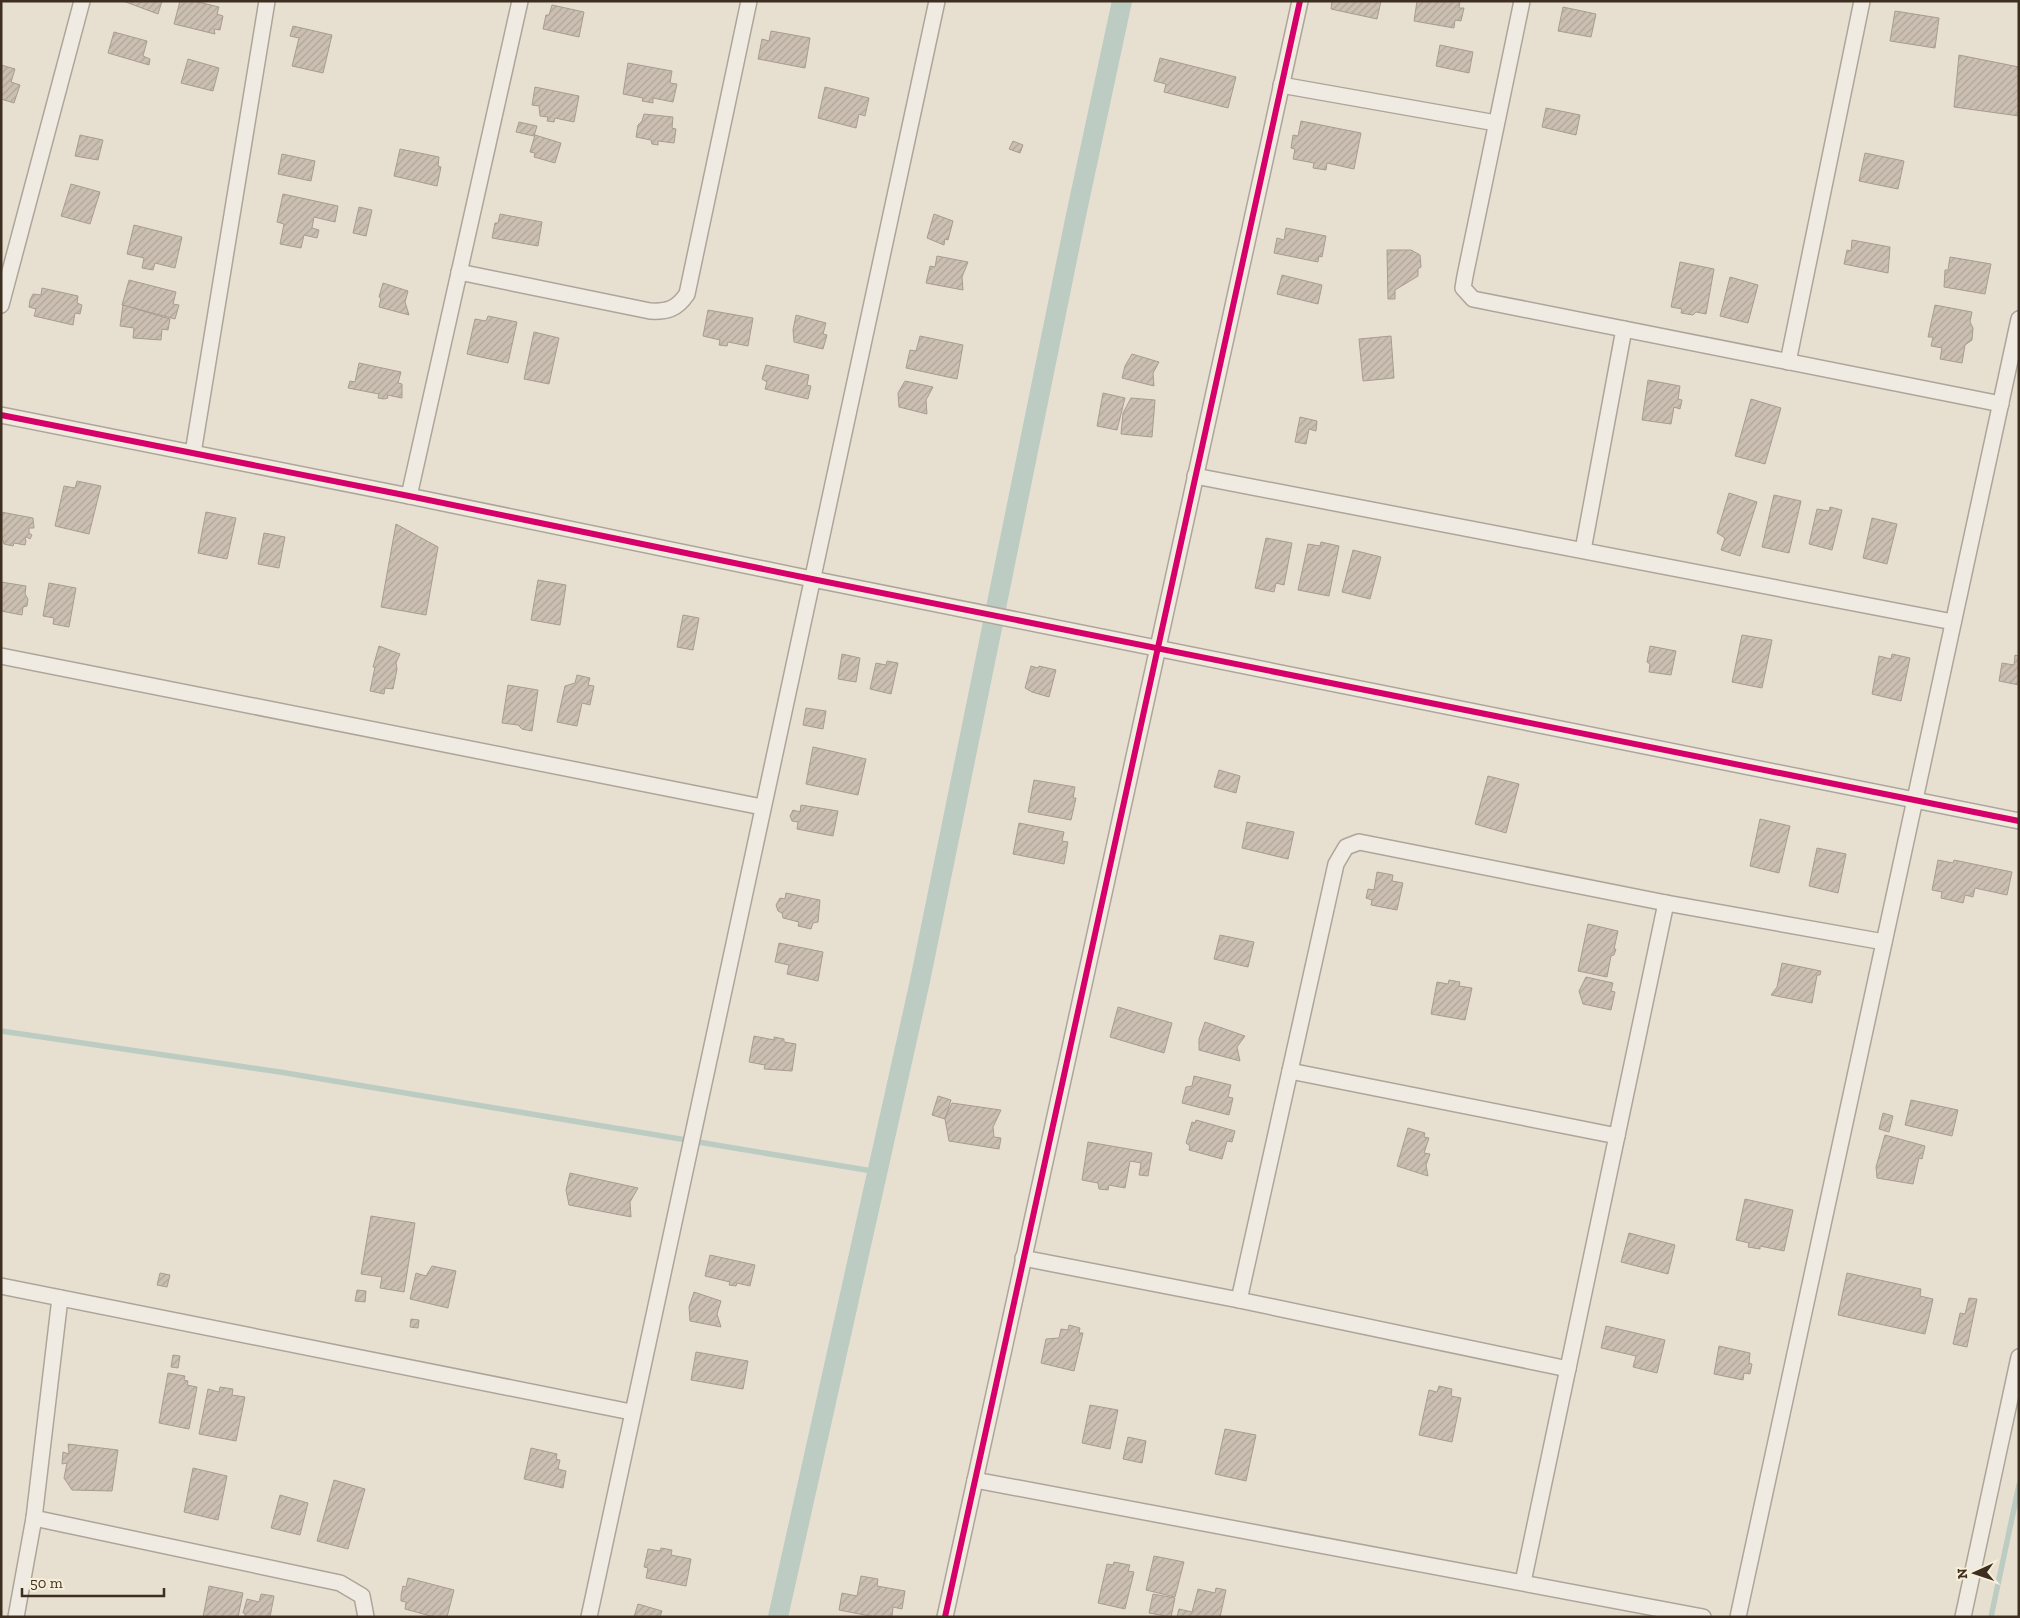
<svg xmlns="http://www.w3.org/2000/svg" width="2020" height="1618" font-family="'Zilla Slab',serif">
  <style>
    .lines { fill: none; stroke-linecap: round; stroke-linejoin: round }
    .stream { stroke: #bcccc2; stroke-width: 5.5 }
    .canal { stroke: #bcccc2; stroke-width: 20 }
    .building { fill: url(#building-hatch); stroke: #a89c90 }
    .minor-casing { stroke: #ada599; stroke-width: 18 }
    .minor { stroke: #efebe3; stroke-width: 15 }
    .cycleway-casing { stroke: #f7eed8; stroke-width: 9 }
    .cycleway { stroke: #d6006c; stroke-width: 6 }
  </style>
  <defs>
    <pattern id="building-hatch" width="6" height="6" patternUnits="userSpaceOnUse" patternTransform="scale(1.25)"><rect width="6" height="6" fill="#cbbfb2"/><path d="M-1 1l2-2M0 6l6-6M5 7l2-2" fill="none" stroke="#afa499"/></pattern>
  </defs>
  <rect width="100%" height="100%" fill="#e7e0d1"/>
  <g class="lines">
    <!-- stream -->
    <g class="stream">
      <path d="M1,1031L280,1072L878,1172"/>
      <path d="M1991,1617L2019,1485"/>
    </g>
    <!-- canal -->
    <path class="canal" d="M778,1617L920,981L1075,220L1122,1"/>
  </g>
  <!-- building -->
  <g class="building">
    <path d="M123,1H162L158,14Z"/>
    <path d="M180,1H194L219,7L217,14L223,16L220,30L214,29L215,34L174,24Z"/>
    <path d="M1332,1H1381L1377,19L1331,9Z"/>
    <path d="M1417,1H1460L1459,8H1464L1461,21L1455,20L1454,28L1414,21Z"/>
    <path d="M552,5L584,12L579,37L543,29L546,15H549Z"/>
    <path d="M1563,7L1596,14L1591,37L1558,31Z"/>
    <path d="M1895,11L1939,18L1935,48L1890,41Z"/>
    <path d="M293,26L332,35L323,73L292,66L299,38L290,36Z"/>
    <path d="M771,31L810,38L805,68L758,59L762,39L769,41Z"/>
    <path d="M114,32L147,41L143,56L150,59L149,65L108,53Z"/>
    <path d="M1440,45L1473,52L1469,73L1436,66Z"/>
    <path d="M1959,55L2019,67V116L1954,107Z"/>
    <path d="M1160,58L1236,77L1228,108L1164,92L1166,84L1154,81Z"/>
    <path d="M188,59L219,68L213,91L181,83Z"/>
    <path d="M628,63L672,71L670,83L677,84L673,102L653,98V103L642,101L643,98L623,94Z"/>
    <path d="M1,65L15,69L11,82L20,85L14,103L1,99Z"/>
    <path d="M535,87L579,96L574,122L555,118L554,122L547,121L548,117L540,116L539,106L532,105Z"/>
    <path d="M825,87L869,98L865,116L859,114L856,128L818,118Z"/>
    <path d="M1546,108L1580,115L1576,135L1542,127Z"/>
    <path d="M644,114L673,117L672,128L676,129L674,143L658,141V145L652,144L651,140L636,137L638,125L642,121Z"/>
    <path d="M1301,121L1361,133L1354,169L1327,163L1326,170L1313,168L1314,163L1293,159L1295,149L1291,148L1293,135L1298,136Z"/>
    <path d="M519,122L537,126L534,136L516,132Z"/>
    <path d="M80,135L103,140L98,160L75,156Z"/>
    <path d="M535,135L561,143L555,163L534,157L535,153L530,152Z"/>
    <path d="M1013,141L1023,145L1020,153L1009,149Z"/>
    <path d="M400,149L439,157L438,166L441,167L437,186L394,176Z"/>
    <path d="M1865,153L1904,161L1898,189L1859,181Z"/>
    <path d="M282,154L315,161L311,181L278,174Z"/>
    <path d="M71,184L100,192L90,224L61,216Z"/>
    <path d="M283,194L338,206L335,222L314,217L312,228L319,230L317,238L304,235L301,248L280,244L284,224L277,222Z"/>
    <path d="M359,207L372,210L366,236L353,233Z"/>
    <path d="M500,214L542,222L538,246L492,238L495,223H498Z"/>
    <path d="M934,214L953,221L948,240L945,239L944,245L927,238Z"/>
    <path d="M134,225L182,237L175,268L155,263L153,270L142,268L144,258L127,254Z"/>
    <path d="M1286,228L1326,236L1322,257L1319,256L1318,262L1274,253L1277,238L1284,240Z"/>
    <path d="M1852,240L1890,247L1888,273L1844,264L1847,250L1851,251Z"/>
    <path d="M1387,250H1411L1420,255L1421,267L1418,269V276L1395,290V299H1388Z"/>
    <path d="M937,256L968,262L962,277L963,290L926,283L930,266L935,267Z"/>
    <path d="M1950,257L1991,264L1985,294L1944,287L1945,270H1948Z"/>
    <path d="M1680,262L1714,269L1706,314L1696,312L1693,315L1681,313L1682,309L1671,307Z"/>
    <path d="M1282,275L1322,285L1318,304L1277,294Z"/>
    <path d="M1730,277L1758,285L1748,323L1720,316Z"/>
    <path d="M129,280L176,292L173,304L179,305L175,319L122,305Z"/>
    <path d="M383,283L408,291L405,302L409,315L379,307L381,298L379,297Z"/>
    <path d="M42,288L78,296L77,303L82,305L80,314L75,313L73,325L34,316L36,309L29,307L30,300L33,294L41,295Z"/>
    <path d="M123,305L170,319L168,330L162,329L161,340L133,338L134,328L120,326Z"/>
    <path d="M1935,305L1972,312L1970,322L1973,328L1972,340L1965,345L1962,363L1940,359L1942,348L1931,346L1933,337H1928Z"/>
    <path d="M708,310L753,318L748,346L728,342L727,346L719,345L720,340L703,336Z"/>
    <path d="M796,315L826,323L823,334L827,335L823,349L794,342L793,330Z"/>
    <path d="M488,316L517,322L508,363L467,354L475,319L486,321Z"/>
    <path d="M534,332L559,338L549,384L524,379Z"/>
    <path d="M920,336L963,345L957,379L906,368L910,350L916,351Z"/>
    <path d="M1391,336L1394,378L1363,381L1359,339Z"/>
    <path d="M1132,354L1159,362L1153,373L1154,386L1122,378L1125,366Z"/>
    <path d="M359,363L401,372L398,383L402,384V398L387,395L388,398L384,399L378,398L379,394L348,388L350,381L355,382Z"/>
    <path d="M766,365L809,375L807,385L811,386L808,399L765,389L767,382L762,379Z"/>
    <path d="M1648,380L1680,386L1678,399L1682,400L1680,409L1674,407L1671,424L1642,420Z"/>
    <path d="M905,381L933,387L926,400L927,414L899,407L898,393Z"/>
    <path d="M1103,393L1125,398L1117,430L1097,426Z"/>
    <path d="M1131,398L1155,400L1152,437L1121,434L1123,413Z"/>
    <path d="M1751,399L1781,408L1765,464L1735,456Z"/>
    <path d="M1300,417L1317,421L1316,431L1309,429L1306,444L1295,442Z"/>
    <path d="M77,481L101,486L89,534L55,526L64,486L75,488Z"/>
    <path d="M1729,493L1757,502L1740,556L1721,550L1725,538L1717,533Z"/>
    <path d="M1774,495L1801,501L1789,553L1762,547Z"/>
    <path d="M1830,507L1842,510L1832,550L1809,544L1817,509L1829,511Z"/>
    <path d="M1,512L33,518L34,528H29V533L32,535L30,539L27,537L25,538L26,541L25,545L14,543L13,546L4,544L3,540H1Z"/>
    <path d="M206,512L236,518L227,559L198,553Z"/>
    <path d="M1872,518L1897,524L1887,564L1863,558Z"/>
    <path d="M396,524L438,547L426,615L381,607Z"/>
    <path d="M264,533L285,537L279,568L258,564Z"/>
    <path d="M1266,538L1292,543L1284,585L1276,583L1274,592L1255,588Z"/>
    <path d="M1321,542L1339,546L1329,596L1298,590L1308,544L1320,546Z"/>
    <path d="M1353,550L1381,557L1370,599L1342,592Z"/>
    <path d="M538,580L566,585L560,625L531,620Z"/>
    <path d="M1,582L26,586L25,594L28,599L27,606L23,607L22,615L1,611Z"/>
    <path d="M49,583L76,588L69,627L53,624L54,618L43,616Z"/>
    <path d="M683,615L699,618L693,650L677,647Z"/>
    <path d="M1742,635L1772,640L1762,688L1732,682Z"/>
    <path d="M379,646L400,654L396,663L397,669L393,689L385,688L384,694L370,691L375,667H373Z"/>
    <path d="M1650,646L1676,651L1671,675L1649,672L1650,664L1647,662Z"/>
    <path d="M842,654L860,658L856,682L838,679Z"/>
    <path d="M1892,654L1910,658L1901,701L1872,694L1879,656L1891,659Z"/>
    <path d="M2015,655L2019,656V685L1999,681L2002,663L2014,665Z"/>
    <path d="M887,661L898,663L891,694L870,689L876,663L886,665Z"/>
    <path d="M1031,666L1038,668L1039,666L1056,670L1049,697L1032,692L1025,688Z"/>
    <path d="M577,675L590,678L588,685L594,686L590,705L582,703L577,726L557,722L565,686L575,683Z"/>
    <path d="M508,685L538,690L532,731L522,729L518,725L502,723Z"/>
    <path d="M806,708L826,711L823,729L803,725Z"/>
    <path d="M813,747L866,759L858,795L806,784Z"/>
    <path d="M1219,770L1240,776L1236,793L1214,787Z"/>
    <path d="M1488,776L1519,784L1506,833L1475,824Z"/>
    <path d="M1034,780L1075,787L1073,798H1076L1071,820L1028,812Z"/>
    <path d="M801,805L838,811L833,836L797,829L798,822L792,821L790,816L793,810L800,812Z"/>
    <path d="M1760,819L1790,826L1779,873L1750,866Z"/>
    <path d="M1247,822L1294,832L1288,859L1242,848Z"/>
    <path d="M1019,823L1064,832L1062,841L1068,842L1064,864L1013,854Z"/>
    <path d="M1817,848L1846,854L1838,893L1809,886Z"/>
    <path d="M1938,860L1953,863L1954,860L2012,872L2007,895L1975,888L1973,897L1965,895L1963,903L1941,898L1942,892L1932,890Z"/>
    <path d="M1377,872L1393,875L1392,881L1403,883L1397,910L1371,905L1372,900L1366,898L1368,889L1374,890Z"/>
    <path d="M786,893L820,900L818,922L813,923L811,929L798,926L799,922L783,918L782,913L778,911L776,905L780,898L785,899Z"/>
    <path d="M1588,924L1618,931L1614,949H1616L1614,955L1611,956L1607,977L1578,971Z"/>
    <path d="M1220,935L1254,942L1248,967L1214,959Z"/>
    <path d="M779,943L823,952L818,981L787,974L789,965L775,962Z"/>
    <path d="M1782,963L1821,971L1820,975H1817L1812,1003L1771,995L1777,987Z"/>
    <path d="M1586,977L1613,983L1611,991L1615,992L1611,1010L1583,1004L1579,991Z"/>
    <path d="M1449,980L1460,982L1459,986L1472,988L1465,1020L1431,1014L1437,982L1448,984Z"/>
    <path d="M1118,1007L1172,1023L1164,1053L1110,1037Z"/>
    <path d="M1205,1022L1245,1036L1237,1047L1240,1061L1199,1050V1039Z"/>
    <path d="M754,1036L774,1040V1037L784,1039V1042L796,1044L792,1071L764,1069L765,1065L749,1062Z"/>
    <path d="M1194,1076L1231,1085L1228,1097L1233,1098L1229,1115L1182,1103L1186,1087L1192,1086Z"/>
    <path d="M938,1096L951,1100L945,1119L932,1115Z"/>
    <path d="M1911,1100L1958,1110L1952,1136L1905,1125Z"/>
    <path d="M952,1103L1001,1110L993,1127L994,1137L1001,1138L999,1149L949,1141L945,1119Z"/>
    <path d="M1883,1113L1893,1116L1889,1132L1879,1129Z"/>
    <path d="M1196,1120L1235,1131L1232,1142L1227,1141L1222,1159L1189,1150L1190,1146L1186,1143L1192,1122L1195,1123Z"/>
    <path d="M1408,1128L1425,1133L1424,1137L1429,1138L1424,1153L1430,1154L1426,1165L1428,1176L1397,1166Z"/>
    <path d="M1885,1135L1925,1146L1922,1159L1919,1158L1913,1184L1877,1178L1876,1167Z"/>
    <path d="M1088,1142L1152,1153L1148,1176L1139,1175L1141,1163L1130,1161L1125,1188L1109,1185L1108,1190L1099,1189L1098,1183L1082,1180Z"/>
    <path d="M570,1173L638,1188L630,1202L631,1217L569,1205L566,1190Z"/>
    <path d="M1745,1199L1793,1210L1784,1251L1760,1246V1249L1748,1247L1749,1243L1736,1240Z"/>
    <path d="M371,1216L415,1223L404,1292L380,1288L382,1277L361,1274Z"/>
    <path d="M1629,1233L1675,1245L1668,1274L1621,1262Z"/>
    <path d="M710,1255L755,1265L750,1286L737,1283L736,1286L729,1285L730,1282L705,1276Z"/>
    <path d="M432,1266L456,1271L448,1308L410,1299L416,1273L426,1276Z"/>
    <path d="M160,1273L170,1275L167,1287L157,1285Z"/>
    <path d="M1847,1273L1921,1289L1920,1296L1933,1299L1925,1334L1838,1315Z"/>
    <path d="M357,1290L366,1291L365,1302L355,1301Z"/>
    <path d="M694,1292L721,1301L717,1314L721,1327L690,1321L689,1307Z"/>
    <path d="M1969,1298L1977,1299L1967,1347L1953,1344L1960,1313L1965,1314Z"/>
    <path d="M411,1319L419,1320L418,1328L410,1327Z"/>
    <path d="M1069,1325L1080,1328L1079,1333H1083L1074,1371L1041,1363L1046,1339L1059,1338L1061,1329L1068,1330Z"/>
    <path d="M1606,1326L1665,1340L1657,1373L1633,1367L1636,1356L1601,1348Z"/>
    <path d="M1719,1346L1750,1353L1749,1363L1752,1364L1750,1374L1744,1373L1743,1380L1714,1374Z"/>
    <path d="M696,1352L748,1361L743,1389L691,1380Z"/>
    <path d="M173,1355L180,1356L178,1368L171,1367Z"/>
    <path d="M168,1373L185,1376L184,1380L188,1381L187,1385L197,1387L189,1429L159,1423Z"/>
    <path d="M1439,1386L1452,1389L1451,1396L1461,1398L1452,1442L1419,1435L1429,1390L1437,1392Z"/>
    <path d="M220,1387L233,1389L232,1395L245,1397L236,1441L199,1434L208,1389L219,1392Z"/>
    <path d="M1090,1405L1118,1410L1110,1449L1082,1443Z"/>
    <path d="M1225,1429L1256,1435L1246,1481L1215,1474Z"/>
    <path d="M1128,1437L1146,1441L1142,1463L1123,1459Z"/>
    <path d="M68,1444L118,1450L112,1491L72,1490L64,1478L67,1463L62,1464L63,1452L69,1454Z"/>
    <path d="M531,1448L557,1454L556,1459L560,1460L558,1469L566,1471L563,1488L524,1479Z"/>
    <path d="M193,1468L227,1476L218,1520L184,1512Z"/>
    <path d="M334,1480L365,1489L348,1549L317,1541Z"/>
    <path d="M280,1495L308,1503L300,1535L271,1528Z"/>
    <path d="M661,1548L672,1550L671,1555L691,1559L686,1586L646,1578L648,1568L644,1567L648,1549L660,1551Z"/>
    <path d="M1154,1556L1184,1562L1175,1597L1146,1590Z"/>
    <path d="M1114,1562L1130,1565L1128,1571L1134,1572L1125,1609L1098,1603L1107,1564L1113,1565Z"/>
    <path d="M861,1576L878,1579L877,1586L905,1591L902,1609L893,1607L892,1617H875L839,1610L842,1593L857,1596Z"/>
    <path d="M408,1578L454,1590L447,1617H434L405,1609L406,1602L401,1601V1595L403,1586L406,1587Z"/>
    <path d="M209,1586L243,1593L238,1617H203Z"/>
    <path d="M1216,1588L1226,1590L1220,1617H1177L1179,1609L1192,1612L1198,1589L1215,1593Z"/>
    <path d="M261,1594L274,1596L270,1617H245V1613H243L247,1599L259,1602Z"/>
    <path d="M1153,1594L1175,1598L1171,1617L1149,1613Z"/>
    <path d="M638,1604L662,1611L660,1617H634Z"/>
  </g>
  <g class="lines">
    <!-- minor casing -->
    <g class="minor-casing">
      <g id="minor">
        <path d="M1522,1L1465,276L1463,288L1473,299L2001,404"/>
        <path d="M1281,85L1496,123"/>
        <path d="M459,272L650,311C667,312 677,309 687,294L749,1"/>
        <path d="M1,305L82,1"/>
        <path d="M1788,362L1862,1"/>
        <path d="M1,415L409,496L812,579L2019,821"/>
        <path d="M193,453L267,1"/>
        <path d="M1195,476L1953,622"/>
        <path d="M409,496L520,1"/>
        <path d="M1583,550L1624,329"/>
        <path d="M1,656L762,807"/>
        <path d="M1290,1071L1617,1136"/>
        <path d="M1023,1258L1239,1300L1568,1369"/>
        <path d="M1,1286L631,1412"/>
        <path d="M1239,1300L1336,864L1346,847L1359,842L1666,903L1884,942"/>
        <path d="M975,1480L1703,1617"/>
        <path d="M34,1518L340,1583L362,1596L366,1617"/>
        <path d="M1523,1582L1666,903"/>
        <path d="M16,1617L34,1518L60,1298"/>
        <path d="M589,1617L937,1"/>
        <path d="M945,1617L1300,1"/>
        <path d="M1738,1617L2019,319"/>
        <path d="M1963,1617L2019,1357"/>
      </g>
    </g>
    <!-- minor -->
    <use href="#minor" class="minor"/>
    <!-- cycleway casing -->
    <g class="cycleway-casing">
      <g id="cycleway">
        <path d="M1,415L409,496L812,579L2019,821"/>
        <path d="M945,1617L1300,1"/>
      </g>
    </g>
    <!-- cycleway -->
    <use href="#cycleway" class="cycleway"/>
  </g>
  <!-- border -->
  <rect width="2020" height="1618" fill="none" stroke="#3d2e20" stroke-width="5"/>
  <!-- north arrow -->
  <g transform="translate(1975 1573) rotate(267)" stroke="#f7eed8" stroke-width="4" paint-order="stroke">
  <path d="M0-4L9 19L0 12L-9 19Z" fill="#3d2e20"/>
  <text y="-8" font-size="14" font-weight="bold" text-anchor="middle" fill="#3d2e20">N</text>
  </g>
  <!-- scale -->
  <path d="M22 1588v8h142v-8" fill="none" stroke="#3d2e20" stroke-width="2.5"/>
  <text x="30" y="1588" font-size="15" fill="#3d2e20" stroke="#f7eed8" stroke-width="4" paint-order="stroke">50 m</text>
</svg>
